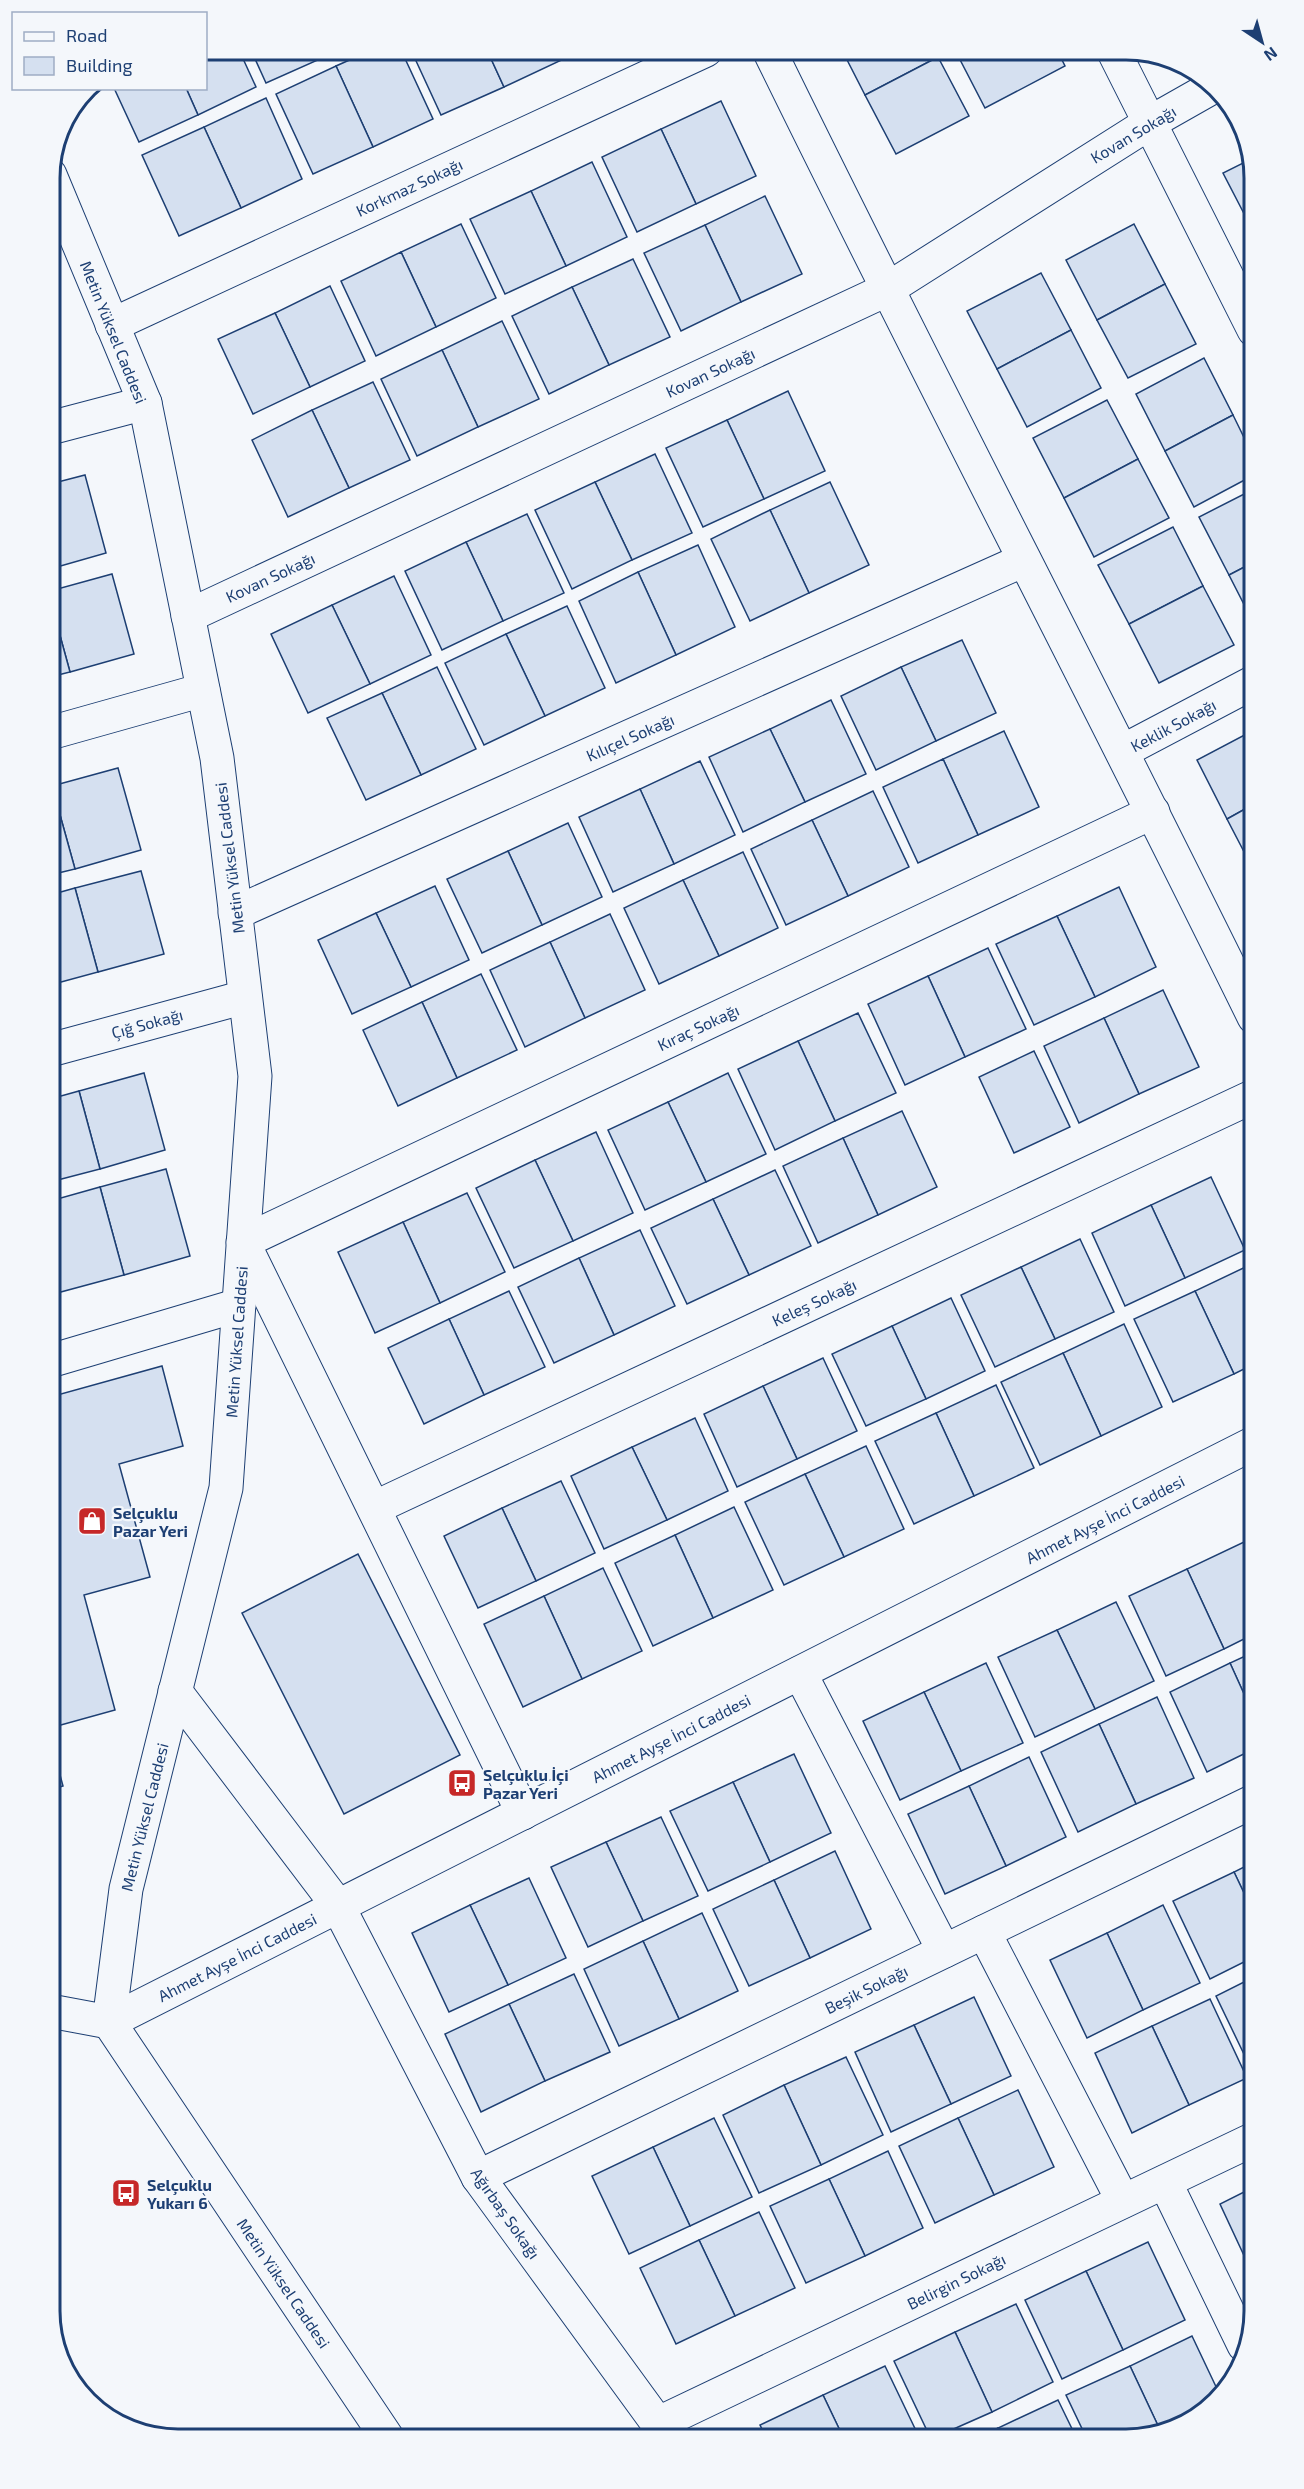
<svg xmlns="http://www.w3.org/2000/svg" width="1304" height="2489" font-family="'Exo 2',sans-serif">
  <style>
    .building { fill: #d5e0f0; stroke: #1d3f73; stroke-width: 1.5 }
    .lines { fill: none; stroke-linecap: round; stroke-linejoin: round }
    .street-casing { stroke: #1d3f73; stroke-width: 35 }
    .secondary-casing { stroke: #1d3f73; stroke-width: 35 }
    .street { stroke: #f4f7fb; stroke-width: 33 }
    .secondary { stroke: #f4f7fb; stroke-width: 33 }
    .labels { text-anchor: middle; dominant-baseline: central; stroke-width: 4.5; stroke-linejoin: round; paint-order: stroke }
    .street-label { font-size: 16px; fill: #1d3f73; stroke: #f4f7fb }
    .poi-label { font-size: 16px; font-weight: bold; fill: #1d3f73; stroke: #f4f7fb; text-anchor: start }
    .rim { fill: none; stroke: #1d3f73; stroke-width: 3 }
  </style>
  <rect width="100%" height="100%" fill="#f4f7fb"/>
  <!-- building -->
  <g class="building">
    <path d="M206,50H239L256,87L198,115L186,88H206Z"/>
    <path d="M251,50H326L329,55L266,83Z"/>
    <path d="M326,50H340L329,55Z"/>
    <path d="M372,50H401L433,119L373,147L336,66Z"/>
    <path d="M411,50H487L504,87L441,115Z"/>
    <path d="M487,50H564L568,57L504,87Z"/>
    <path d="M842,50H934L938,57L865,95Z"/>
    <path d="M955,50H1057L1065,66L985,108Z"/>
    <path d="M938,57L969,116L896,154L865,95Z"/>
    <path d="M336,66L373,147L313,174L276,94Z"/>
    <path d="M114,88H186L198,115L139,142Z"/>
    <path d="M266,98L302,179L241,208L204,127Z"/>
    <path d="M721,101L756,176L696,204L661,129Z"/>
    <path d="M204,127L241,208L179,236L142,155Z"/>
    <path d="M661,129L696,204L637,232L602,157Z"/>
    <path d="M1251,159L1255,178L1253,231L1223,173Z"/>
    <path d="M592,162L627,237L566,266L531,191Z"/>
    <path d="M531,191L566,266L505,294L470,219Z"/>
    <path d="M765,196L802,274L741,302L705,225Z"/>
    <path d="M461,224L496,298L436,327L401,252Z"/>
    <path d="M1134,224L1165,284L1097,320L1066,260Z"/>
    <path d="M705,225L741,302L681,331L644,253Z"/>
    <path d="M401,252L436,327L376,356L341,281Z"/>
    <path d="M633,259L670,337L609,365L572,287Z"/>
    <path d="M1041,273L1071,330L997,369L967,311Z"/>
    <path d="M1165,284L1196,344L1128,378L1097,320Z"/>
    <path d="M330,286L365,361L310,387L275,313Z"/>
    <path d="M572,287L609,365L549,394L512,316Z"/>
    <path d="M275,313L310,387L253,414L218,339Z"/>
    <path d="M502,321L539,399L478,427L442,350Z"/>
    <path d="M1071,330L1101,388L1027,427L997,369Z"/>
    <path d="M442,350L478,427L417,456L381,379Z"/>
    <path d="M1204,358L1233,415L1165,451L1136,394Z"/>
    <path d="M373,382L410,460L349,488L312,410Z"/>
    <path d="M788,391L825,471L764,499L727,420Z"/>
    <path d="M1107,400L1138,459L1064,498L1033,438Z"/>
    <path d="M312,410L349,488L288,517L252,440Z"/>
    <path d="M1233,415L1254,458V475L1194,507L1165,451Z"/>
    <path d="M727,420L764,499L703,527L666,448Z"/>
    <path d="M655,454L692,533L632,560L595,482Z"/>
    <path d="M1138,459L1169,518L1094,557L1064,498Z"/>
    <path d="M85,475L106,553L50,569V484Z"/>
    <path d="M595,482L632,560L572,589L535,510Z"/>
    <path d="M830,482L869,565L809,593L770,510Z"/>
    <path d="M1254,489V562L1229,575L1199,517Z"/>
    <path d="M770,510L809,593L750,621L711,539Z"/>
    <path d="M527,514L564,593L503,621L466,542Z"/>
    <path d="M1173,527L1203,586L1129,624L1098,565Z"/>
    <path d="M466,542L503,621L442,650L405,571Z"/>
    <path d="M698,545L735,627L676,655L638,572Z"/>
    <path d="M1254,562V624L1229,575Z"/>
    <path d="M638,572L676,655L616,683L579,601Z"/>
    <path d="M112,574L134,654L70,672L50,599V591Z"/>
    <path d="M394,576L431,655L370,684L332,605Z"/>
    <path d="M1203,586L1234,645L1159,683L1129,624Z"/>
    <path d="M50,599L70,672L50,677Z"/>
    <path d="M332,605L370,684L308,713L271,634Z"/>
    <path d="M567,606L605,688L545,716L506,634Z"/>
    <path d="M506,634L545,716L484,745L445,663Z"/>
    <path d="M962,640L996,713L936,741L901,667Z"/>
    <path d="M437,667L476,749L421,775L382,693Z"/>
    <path d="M901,667L936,741L876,770L841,696Z"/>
    <path d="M382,693L421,775L366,800L327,718Z"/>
    <path d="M831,700L866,774L805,802L770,729Z"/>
    <path d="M770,729L805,802L743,832L709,757Z"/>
    <path d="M1254,730V804L1227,819L1197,760Z"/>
    <path d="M1004,731L1039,807L978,835L943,759Z"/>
    <path d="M943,759L978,835L918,863L883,787Z"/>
    <path d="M700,761L735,835L674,864L640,789Z"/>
    <path d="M118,768L141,850L75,869L52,786Z"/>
    <path d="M52,786L75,869L50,875V787Z"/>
    <path d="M640,789L674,864L613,892L579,817Z"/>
    <path d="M873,791L909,867L848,896L812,820Z"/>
    <path d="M1254,804V871L1227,819Z"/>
    <path d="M812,820L848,896L786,925L751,849Z"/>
    <path d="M568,823L602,897L542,925L508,851Z"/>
    <path d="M508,851L542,925L482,953L447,879Z"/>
    <path d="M743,852L778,928L719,956L683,880Z"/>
    <path d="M141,871L164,954L98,972L75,888Z"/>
    <path d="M683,880L719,956L659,984L624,908Z"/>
    <path d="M435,886L469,960L411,987L376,913Z"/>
    <path d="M1119,887L1156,967L1095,997L1057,916Z"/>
    <path d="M75,888L98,972L50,985V895Z"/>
    <path d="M376,913L411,987L352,1014L318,940Z"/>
    <path d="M610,914L645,990L585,1018L550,942Z"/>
    <path d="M1057,916L1095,997L1034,1025L996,944Z"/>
    <path d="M550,942L585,1018L525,1047L490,970Z"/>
    <path d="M988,948L1026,1029L965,1057L928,976Z"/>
    <path d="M481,974L517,1050L457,1078L422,1002Z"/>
    <path d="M928,976L965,1057L905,1085L868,1004Z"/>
    <path d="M1163,990L1199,1067L1139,1094L1104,1018Z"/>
    <path d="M422,1002L457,1078L398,1106L363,1030Z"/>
    <path d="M858,1013L896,1093L835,1121L798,1041Z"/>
    <path d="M1104,1018L1139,1094L1079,1123L1044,1046Z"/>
    <path d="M798,1041L835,1121L775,1150L738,1069Z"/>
    <path d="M1034,1051L1070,1127L1014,1153L979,1077Z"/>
    <path d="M144,1073L165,1150L100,1169L79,1091Z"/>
    <path d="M728,1073L766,1154L706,1182L668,1102Z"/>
    <path d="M79,1091L100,1169L50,1182V1099Z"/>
    <path d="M668,1102L706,1182L645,1210L608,1130Z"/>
    <path d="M902,1111L937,1187L878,1215L843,1138Z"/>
    <path d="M596,1132L633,1213L573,1241L535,1160Z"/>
    <path d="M843,1138L878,1215L818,1243L783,1166Z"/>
    <path d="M535,1160L573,1241L514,1268L476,1188Z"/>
    <path d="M166,1169L190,1256L124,1275L100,1187Z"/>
    <path d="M775,1170L811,1246L749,1275L713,1199Z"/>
    <path d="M1211,1177L1245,1250L1185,1278L1151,1205Z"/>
    <path d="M100,1187L124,1275L57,1293L50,1265V1201Z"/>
    <path d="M467,1193L505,1272L440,1303L403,1222Z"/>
    <path d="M713,1199L749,1275L687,1304L651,1228Z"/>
    <path d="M1151,1205L1185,1278L1125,1306L1092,1233Z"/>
    <path d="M403,1222L440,1303L375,1333L338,1252Z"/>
    <path d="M640,1230L675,1306L614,1335L579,1258Z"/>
    <path d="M1080,1239L1114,1312L1055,1339L1021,1267Z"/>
    <path d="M579,1258L614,1335L554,1363L518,1287Z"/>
    <path d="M1254,1263V1364L1234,1374L1195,1291Z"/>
    <path d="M1021,1267L1055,1339L995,1367L961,1295Z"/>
    <path d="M509,1291L545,1367L484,1395L449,1319Z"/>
    <path d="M1195,1291L1234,1374L1173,1402L1134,1319Z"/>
    <path d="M951,1298L985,1371L926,1399L892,1326Z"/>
    <path d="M449,1319L484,1395L424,1424L388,1348Z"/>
    <path d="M1124,1324L1162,1407L1101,1436L1063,1353Z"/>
    <path d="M892,1326L926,1399L866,1426L832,1354Z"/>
    <path d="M1063,1353L1101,1436L1040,1465L1001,1382Z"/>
    <path d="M823,1358L857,1431L797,1459L763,1386Z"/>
    <path d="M162,1366L183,1446L119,1464L150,1577L84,1595L115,1710L50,1728V1397Z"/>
    <path d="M996,1385L1034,1468L974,1496L936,1413Z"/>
    <path d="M763,1386L797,1459L737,1487L704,1414Z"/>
    <path d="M936,1413L974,1496L914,1524L875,1441Z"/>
    <path d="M695,1418L728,1491L667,1520L632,1447Z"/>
    <path d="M866,1446L904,1529L844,1557L805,1474Z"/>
    <path d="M632,1447L667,1520L604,1549L571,1476Z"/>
    <path d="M805,1474L844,1557L784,1585L745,1502Z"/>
    <path d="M561,1481L595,1553L536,1581L502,1508Z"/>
    <path d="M734,1507L773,1590L713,1618L675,1535Z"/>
    <path d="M502,1508L536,1581L478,1608L444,1536Z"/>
    <path d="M675,1535L713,1618L653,1646L615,1563Z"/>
    <path d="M1244,1542L1254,1564V1634L1224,1649L1187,1569Z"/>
    <path d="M358,1554L460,1755L344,1814L242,1613Z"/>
    <path d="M603,1568L642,1651L582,1679L544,1596Z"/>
    <path d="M1187,1569L1224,1649L1166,1676L1129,1596Z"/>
    <path d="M544,1596L582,1679L523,1707L484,1624Z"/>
    <path d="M1116,1602L1154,1681L1095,1709L1057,1630Z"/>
    <path d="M1057,1630L1095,1709L1035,1737L998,1657Z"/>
    <path d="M1254,1652V1716L1230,1663Z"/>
    <path d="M986,1663L1023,1743L961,1771L924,1692Z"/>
    <path d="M1230,1663L1254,1716V1749L1207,1772L1170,1692Z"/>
    <path d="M924,1692L961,1771L900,1800L863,1721Z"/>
    <path d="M1157,1697L1194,1778L1136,1804L1099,1724Z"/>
    <path d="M1099,1724L1136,1804L1078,1832L1041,1752Z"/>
    <path d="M50,1738L63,1786L50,1790Z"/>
    <path d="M794,1754L831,1833L770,1862L733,1782Z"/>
    <path d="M1029,1757L1066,1837L1006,1866L969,1786Z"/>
    <path d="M733,1782L770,1862L708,1891L670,1811Z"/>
    <path d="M969,1786L1006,1866L945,1894L908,1814Z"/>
    <path d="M661,1817L698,1896L643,1921L606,1842Z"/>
    <path d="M606,1842L643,1921L588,1947L551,1867Z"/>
    <path d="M835,1851L871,1929L810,1958L774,1880Z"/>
    <path d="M1254,1862V1914L1234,1872Z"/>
    <path d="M1234,1872L1254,1914V1957L1210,1979L1173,1901Z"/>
    <path d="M529,1878L566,1958L508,1985L470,1905Z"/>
    <path d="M774,1880L810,1958L749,1986L713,1909Z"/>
    <path d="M470,1905L508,1985L449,2012L412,1933Z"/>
    <path d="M1163,1905L1200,1983L1143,2010L1107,1933Z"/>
    <path d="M702,1913L738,1991L679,2019L643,1941Z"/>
    <path d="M1107,1933L1143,2010L1087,2038L1050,1960Z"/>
    <path d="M643,1941L679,2019L619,2046L584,1969Z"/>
    <path d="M574,1974L610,2052L545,2081L509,2004Z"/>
    <path d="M1254,1977V2075L1216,1996Z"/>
    <path d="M974,1997L1011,2076L951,2104L914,2025Z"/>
    <path d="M1210,1999L1247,2078L1189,2105L1152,2026Z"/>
    <path d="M509,2004L545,2081L481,2112L445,2034Z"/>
    <path d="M914,2025L951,2104L891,2132L855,2052Z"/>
    <path d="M1152,2026L1189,2105L1132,2133L1095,2053Z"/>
    <path d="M846,2057L883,2135L821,2165L784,2085Z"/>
    <path d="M784,2085L821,2165L759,2193L723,2115Z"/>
    <path d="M1018,2090L1054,2167L994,2195L958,2118Z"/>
    <path d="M714,2118L752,2197L690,2226L653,2147Z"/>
    <path d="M958,2118L994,2195L935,2223L899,2146Z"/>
    <path d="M653,2147L690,2226L629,2254L592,2176Z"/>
    <path d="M888,2151L923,2228L865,2256L829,2179Z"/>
    <path d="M829,2179L865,2256L806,2283L770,2206Z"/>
    <path d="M1254,2187V2277L1220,2204Z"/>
    <path d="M759,2212L795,2288L735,2316L699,2240Z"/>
    <path d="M699,2240L735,2316L676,2344L640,2268Z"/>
    <path d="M1148,2242L1185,2320L1123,2350L1086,2271Z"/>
    <path d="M1086,2271L1123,2350L1062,2379L1025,2300Z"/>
    <path d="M1016,2304L1053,2382L992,2412L955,2332Z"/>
    <path d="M955,2332L992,2412L931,2439L894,2361Z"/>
    <path d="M1192,2336L1219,2393L1175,2430L1161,2432L1130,2366Z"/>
    <path d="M885,2366L920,2439H844L823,2395Z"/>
    <path d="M1130,2366L1161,2432L1126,2440L1087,2439L1066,2395Z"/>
    <path d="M823,2395L844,2439H767L760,2425Z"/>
    <path d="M1058,2400L1077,2439H1003L998,2428Z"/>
    <path d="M998,2428L1003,2439H974Z"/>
  </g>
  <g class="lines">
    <!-- street casing -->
    <g class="street-casing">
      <g id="street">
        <path d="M769,50C927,374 1095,693 1254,1017"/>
        <path d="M1113,50L1254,330"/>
        <path d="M112,325L706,50"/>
        <path d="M50,428L145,403"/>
        <path d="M188,616L886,290L1151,122L1211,88"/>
        <path d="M50,733L203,690"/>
        <path d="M1123,751L1254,682"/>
        <path d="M235,913L1024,560"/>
        <path d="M50,1050L245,997"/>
        <path d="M50,1361L239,1305"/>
        <path d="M374,1508L1254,1096"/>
        <path d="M800,1673L944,1951"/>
        <path d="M175,1691L338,1906L478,2177L669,2439"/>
        <path d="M523,1813L243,1242L1153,812"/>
        <path d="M984,1932L1123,2201"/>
        <path d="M50,2011L109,2022"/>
        <path d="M478,2177L1254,1801"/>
        <path d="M1165,2182L1244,2345"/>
        <path d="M657,2424L1254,2139"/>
      </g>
    </g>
    <!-- secondary casing -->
    <g class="secondary-casing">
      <g id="secondary">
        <path d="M50,175L145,403L217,758L255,1076L226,1488L126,1889L109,2022L388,2439"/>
        <path d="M109,2022L1254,1443"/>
      </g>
    </g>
    <!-- street -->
    <use href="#street" class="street"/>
    <!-- secondary -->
    <use href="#secondary" class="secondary"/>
  </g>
  <!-- icons -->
  <defs>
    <g id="shop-square" transform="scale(1.5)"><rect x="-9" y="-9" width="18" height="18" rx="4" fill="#c62828" stroke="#f4f7fb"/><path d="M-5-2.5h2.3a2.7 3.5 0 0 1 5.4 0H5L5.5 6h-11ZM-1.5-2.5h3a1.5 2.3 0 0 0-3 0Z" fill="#fff"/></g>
    <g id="bus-square" transform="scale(1.5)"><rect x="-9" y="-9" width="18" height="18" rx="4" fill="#c62828" stroke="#f4f7fb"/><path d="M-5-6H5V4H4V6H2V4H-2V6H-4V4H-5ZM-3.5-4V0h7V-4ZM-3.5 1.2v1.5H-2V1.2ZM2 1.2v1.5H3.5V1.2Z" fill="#fff"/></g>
  </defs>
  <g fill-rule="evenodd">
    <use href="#shop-square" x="92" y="1521"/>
    <use href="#bus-square" x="462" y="1783"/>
    <use href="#bus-square" x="126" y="2193"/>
  </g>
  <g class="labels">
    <!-- street labels -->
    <g class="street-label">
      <text transform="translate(1133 134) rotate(-31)">Kovan Sokağı</text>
      <text transform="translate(409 187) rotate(-25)">Korkmaz Sokağı</text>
      <text transform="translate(114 332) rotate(68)">Metin Yüksel Caddesi</text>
      <text transform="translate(710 372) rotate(-25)">Kovan Sokağı</text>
      <text transform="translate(270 577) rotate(-25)">Kovan Sokağı</text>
      <text transform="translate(1173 725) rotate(-28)">Keklik Sokağı</text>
      <text transform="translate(630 737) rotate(-24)">Kılıçel Sokağı</text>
      <text transform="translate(229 858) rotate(-97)">Metin Yüksel Caddesi</text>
      <text transform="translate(147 1023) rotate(-15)">Çığ Sokağı</text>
      <text transform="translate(698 1027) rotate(-25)">Kıraç Sokağı</text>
      <text transform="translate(814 1302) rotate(-25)">Keleş Sokağı</text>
      <text transform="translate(236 1342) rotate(-86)">Metin Yüksel Caddesi</text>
      <text transform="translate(1105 1519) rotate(-27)">Ahmet Ayşe İnci Caddesi</text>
      <text transform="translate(671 1738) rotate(-27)">Ahmet Ayşe İnci Caddesi</text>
      <text transform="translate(144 1817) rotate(-76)">Metin Yüksel Caddesi</text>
      <text transform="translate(237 1957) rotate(-27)">Ahmet Ayşe İnci Caddesi</text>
      <text transform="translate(866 1989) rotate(-26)">Beşik Sokağı</text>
      <text transform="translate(506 2213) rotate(55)">Ağırbaş Sokağı</text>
      <text transform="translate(956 2281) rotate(-26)">Belirgin Sokağı</text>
      <text transform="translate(284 2283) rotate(56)">Metin Yüksel Caddesi</text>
    </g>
    <!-- poi labels -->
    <g class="poi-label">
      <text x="113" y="1512">Selçuklu<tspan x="113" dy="18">Pazar Yeri</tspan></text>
      <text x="483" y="1774">Selçuklu İçi<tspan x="483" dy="18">Pazar Yeri</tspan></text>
      <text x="147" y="2184">Selçuklu<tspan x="147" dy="18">Yukarı 6</tspan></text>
    </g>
  </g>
  <!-- crop -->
  <path d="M0 0H1304V2489H0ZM178 60H1126A118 118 0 0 1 1244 178V2311A118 118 0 0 1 1126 2429H178A118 118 0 0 1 60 2311V178A118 118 0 0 1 178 60Z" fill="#f4f7fb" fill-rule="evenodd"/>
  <path class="rim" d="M178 60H1126A118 118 0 0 1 1244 178V2311A118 118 0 0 1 1126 2429H178A118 118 0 0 1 60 2311V178A118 118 0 0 1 178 60Z"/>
  <!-- legend -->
  <rect x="12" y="12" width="195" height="78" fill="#f4f7fb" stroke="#9eadc5" stroke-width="1.5"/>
  <rect x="24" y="32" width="30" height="9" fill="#f4f7fb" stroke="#9eadc5" stroke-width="1.5"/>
  <text x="66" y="42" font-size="18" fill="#1d3f73">Road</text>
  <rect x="24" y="57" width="30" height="18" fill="#d5e0f0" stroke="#9eadc5" stroke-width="1.5"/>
  <text x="66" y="72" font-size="18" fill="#1d3f73">Building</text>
  <!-- north arrow -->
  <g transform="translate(1262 42) rotate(144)" stroke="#f4f7fb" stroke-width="4.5" paint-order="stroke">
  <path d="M0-4.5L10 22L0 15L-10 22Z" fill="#1d3f73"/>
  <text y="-9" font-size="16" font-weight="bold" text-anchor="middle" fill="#1d3f73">N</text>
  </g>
</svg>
